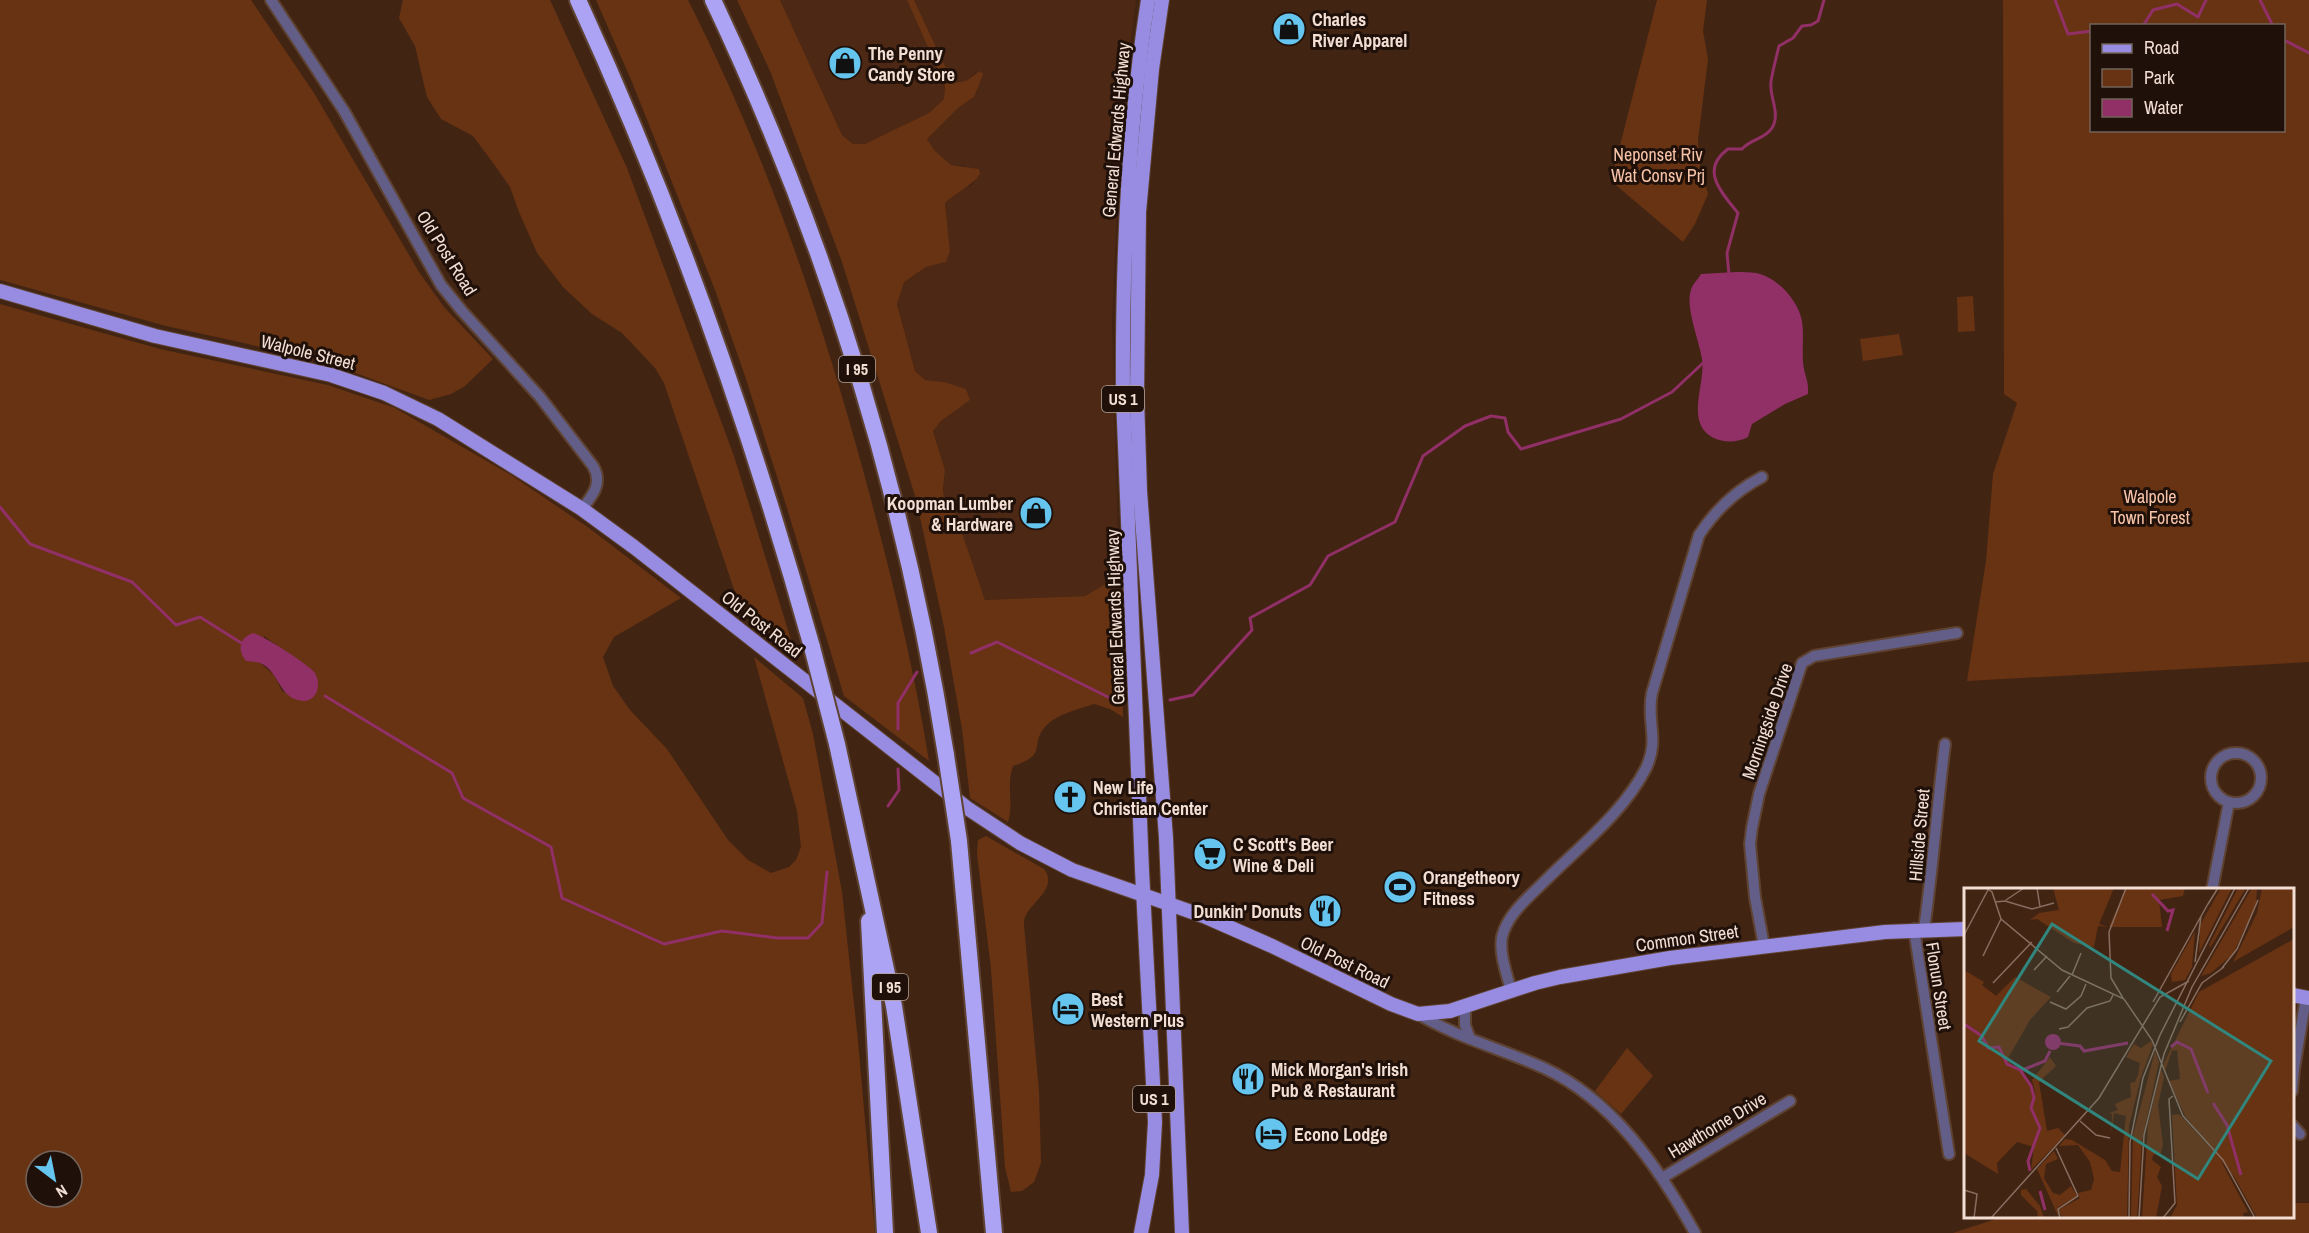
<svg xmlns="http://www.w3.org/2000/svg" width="2309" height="1233" font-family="'Archivo Narrow',sans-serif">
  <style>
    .built { fill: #4d2814 }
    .green { fill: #673313; fill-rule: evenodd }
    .water { fill: #912f67 }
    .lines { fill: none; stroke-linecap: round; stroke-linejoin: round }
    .stream { stroke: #912f67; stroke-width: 3 }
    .minor-casing { stroke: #5e4232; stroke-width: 14 }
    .major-casing { stroke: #5e4232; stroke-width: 16 }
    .highway-casing { stroke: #5e4232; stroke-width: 20 }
    .minor { stroke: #625e87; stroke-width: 10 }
    .major { stroke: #978ce1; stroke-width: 14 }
    .highway { stroke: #aca3f4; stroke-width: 16 }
    .highway-bridge-casing { stroke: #5e4232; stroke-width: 20; stroke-linecap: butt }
    .highway-bridge { stroke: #aca3f4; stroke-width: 16 }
    .labels { text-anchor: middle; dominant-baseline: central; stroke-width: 6; stroke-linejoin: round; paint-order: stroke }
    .shield { fill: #1f110a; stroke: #b3a097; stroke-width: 1.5 }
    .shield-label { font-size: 16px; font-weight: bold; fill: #f2ded3 }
    .poi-label { font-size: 18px; font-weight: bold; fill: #f2ded3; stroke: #1f110a; text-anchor: start }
    .street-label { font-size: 18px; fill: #f2ded3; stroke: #1f110a }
    .park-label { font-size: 18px; fill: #f8c4a9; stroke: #1f110a }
    .inset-river { fill: none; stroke: #912f67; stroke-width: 3 }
    .inset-road { fill: none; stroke: #886e60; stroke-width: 1.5 }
    .view { fill: #31867d; fill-opacity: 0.15; stroke: #31867d; stroke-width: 3 }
    .inset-edge { fill: none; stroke: #f2ded3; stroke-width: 3 }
  </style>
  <rect width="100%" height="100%" fill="#422413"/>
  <!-- built -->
  <g class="built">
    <path d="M780,0H907L945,86L944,99L929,113L897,130L865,144H853L842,135Z"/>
    <path d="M914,0H1136L1120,131L1112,325L1119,576L1085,596L985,600L954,511L945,506L943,499L945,470L933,431L941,421L944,382L925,380L915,371L897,303L903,282L926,267L946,262L950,251L945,203L957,192L974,184L965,165H951L935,151L927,139L958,108L974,97L976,72L966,81L953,83Z"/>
  </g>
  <!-- green -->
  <g class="green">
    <path d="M0,0H251L314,93L419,272L444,307L493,359L465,386L451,394L429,400L339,367L244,343L166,326L0,280Z"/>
    <path d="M403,0H550L627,168L734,456L797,659L740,607L664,383L655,368L622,333L592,314L563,287L537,253L519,212L510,187L496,167L473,136L441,119L427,97L415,46L399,18Z"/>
    <path d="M596,0H688C764,149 819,309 863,470C889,566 913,662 929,761L844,696L786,505L745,376L715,290L632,82Z"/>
    <path d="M737,0H780L842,135L853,144H865L929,113L944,99L945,86L907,0H914L953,83L966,81L980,71L983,74L974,97L958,108L927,139L935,151L951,165L979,169L980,174C971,187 956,192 945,203L950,251L946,262L926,267L904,282L897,304L915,371L925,380L944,382L966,389L970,400L941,421L933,431L945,470L943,490L945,506L954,510L985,600L1085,596L1119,576L1123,717L1110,709L1094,704C1079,709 1057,714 1046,726C1028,745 1050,754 1013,766C1006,785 1014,803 1008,822L970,798L962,729L944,627L916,499L842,262L770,71Z"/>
    <path d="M1657,0H1707L1703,31L1708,59L1698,140L1700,166L1708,194L1695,224L1683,242L1611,181Z"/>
    <path d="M2003,0H2309V662L1967,681L1986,561L1993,474L2017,403L2004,394ZM2092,26H2284V130H2092Z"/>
    <path d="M1973,296L1975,331L1958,332L1957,297Z"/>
    <path d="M0,304L160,349L328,385L395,408L511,475L589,528L681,598L614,637L603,657L613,686L630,710L667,749L728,840L748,860L771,873L789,867L796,860L801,847L797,811L754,657L803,698L813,734L842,892L858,1041L875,1233H0ZM264,636L313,671L316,693L310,699L303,701L282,691L274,675L259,662ZM36,1161H72V1197H36Z"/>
    <path d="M1899,334L1903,355L1863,361L1860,339Z"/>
    <path d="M986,836L1044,869C1058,887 1033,901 1026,915C1024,918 1024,921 1024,925L1039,1091L1041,1163L1034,1182L1022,1191L1011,1192L1005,1167L991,969L977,854L978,840Z"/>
    <path d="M1627,1048L1653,1076L1621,1114L1595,1091Z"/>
    <path d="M2293,1203H2309V1233H1953L2005,1216H2292Z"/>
  </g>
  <!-- water -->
  <g class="water">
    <path d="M1737,272C1743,272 1750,272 1756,273C1777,277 1798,300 1802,321C1804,335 1802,348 1803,362C1804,375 1809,380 1808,394L1785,404L1752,424L1748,437C1739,442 1726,443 1716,439C1683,425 1706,385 1702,359C1699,340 1685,307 1691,290C1692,285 1698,279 1701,274Z"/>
    <path d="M253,633C264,636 308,664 315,673C319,680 319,689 315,695C312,699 308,701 303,701C278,699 280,671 260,663C256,661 250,662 246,661C237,650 239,638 253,633Z"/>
  </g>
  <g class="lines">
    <!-- stream -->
    <g class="stream">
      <path d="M2055,0L2068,34L2092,31"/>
      <path d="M2260,0L2273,26"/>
      <path d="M2143,26L2153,10L2177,4L2198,17L2206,0"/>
      <path d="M2284,40L2309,53"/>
      <path d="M1729,275L1727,253L1738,213C1722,193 1699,170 1728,149H1742C1751,139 1765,139 1772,128C1781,113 1769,97 1771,82C1771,78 1778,50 1779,46L1793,38L1802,26L1811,25L1818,21L1824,0"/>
      <path d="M0,507L30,544L132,582L176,625L200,617L243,644"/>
      <path d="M971,653L997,642L1116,701"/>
      <path d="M325,696L452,773L463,798L551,847L562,898L664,944L722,931L777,938H808L822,923L827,872"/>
      <path d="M1170,700L1193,695L1252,630L1250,618L1310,585L1328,556L1395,522L1423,456L1465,426L1491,416L1505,418L1508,432L1521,449L1621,419L1672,392L1703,363"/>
      <path d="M898,729V703L917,672"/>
      <path d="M888,806L899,790L898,769"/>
    </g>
    <!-- minor casing -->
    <g class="minor-casing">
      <g id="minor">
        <path d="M271,0L344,111L441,285L462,311L540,397L593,466C603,483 593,495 582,509"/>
        <circle cx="2236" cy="778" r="25"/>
        <path d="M2212,890L2229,802"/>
        <path d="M1914,929L1949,1154"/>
        <path d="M1924,929C1933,868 1937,805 1945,744"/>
        <path d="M1764,946L1755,897L1750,844L1752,828L1759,794L1802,663L1814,656L1957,633"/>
        <path d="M1511,991C1507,974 1499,954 1502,937C1507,914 1530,896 1546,880C1580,846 1624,812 1646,768C1660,739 1646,722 1652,693L1699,535C1716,509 1735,491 1762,477"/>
        <path d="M1465,1006V1025L1470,1039"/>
        <path d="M1418,1014C1458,1038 1502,1049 1544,1068C1613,1100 1659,1168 1695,1233"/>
        <path d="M2292,1091L2294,1069L2306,998"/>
        <path d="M2292,1125L2300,1134"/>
        <path d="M1662,1178L1790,1101"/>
      </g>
    </g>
    <!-- major casing -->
    <g class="major-casing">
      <g id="major">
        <path d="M1162,0L1152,69L1139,212L1137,397L1140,491L1166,838L1182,1233"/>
        <path d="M0,291L155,336L331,375L384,393L438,419L582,509L634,547L967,808L1020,843L1072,870L1206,917L1272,946L1391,1004L1418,1014L1450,1011L1535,983L1560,977L1670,958L1885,932L1966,929"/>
        <path d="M2292,995L2309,998"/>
        <path d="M1141,1233L1152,1175L1155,1122L1142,870L1123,397C1122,265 1127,131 1148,0"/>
      </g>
    </g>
    <!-- highway casing -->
    <g class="highway-casing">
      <g id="highway">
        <path d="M578,0C674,209 750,426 812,647"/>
        <path d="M713,0C826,239 905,494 946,755"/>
        <path d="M837,744L894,1006L929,1233"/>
        <path d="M959,841L994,1233"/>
        <path d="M869,921L885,1233"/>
      </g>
    </g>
    <!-- minor -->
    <use href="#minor" class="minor"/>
    <!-- major -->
    <use href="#major" class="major"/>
    <!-- highway -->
    <use href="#highway" class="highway"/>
    <!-- highway-bridge casing -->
    <g class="highway-bridge-casing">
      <g id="highway-bridge">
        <path d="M812,647L837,744"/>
        <path d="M946,755L959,841"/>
      </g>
    </g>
    <!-- highway-bridge -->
    <use href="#highway-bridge" class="highway-bridge"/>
  </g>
  <!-- icons -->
  <defs>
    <g id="shop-disc" transform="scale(1.725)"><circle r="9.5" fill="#65c5ee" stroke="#1f110a"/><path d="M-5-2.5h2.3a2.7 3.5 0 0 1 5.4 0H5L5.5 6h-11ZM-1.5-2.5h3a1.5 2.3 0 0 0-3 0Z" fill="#111"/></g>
    <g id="church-disc" transform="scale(1.725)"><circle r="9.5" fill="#65c5ee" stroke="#1f110a"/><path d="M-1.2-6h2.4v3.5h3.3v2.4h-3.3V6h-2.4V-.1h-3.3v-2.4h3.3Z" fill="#111"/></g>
    <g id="supermarket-disc" transform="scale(1.725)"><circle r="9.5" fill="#65c5ee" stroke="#1f110a"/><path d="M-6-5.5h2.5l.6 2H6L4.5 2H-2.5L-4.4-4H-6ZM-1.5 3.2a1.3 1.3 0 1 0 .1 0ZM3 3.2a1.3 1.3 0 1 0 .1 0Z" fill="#111"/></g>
    <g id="stadium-disc" transform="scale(1.725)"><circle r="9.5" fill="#65c5ee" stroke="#1f110a"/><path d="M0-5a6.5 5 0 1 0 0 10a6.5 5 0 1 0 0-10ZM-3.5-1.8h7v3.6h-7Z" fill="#111"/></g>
    <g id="restaurant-disc" transform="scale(1.725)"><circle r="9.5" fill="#65c5ee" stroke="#1f110a"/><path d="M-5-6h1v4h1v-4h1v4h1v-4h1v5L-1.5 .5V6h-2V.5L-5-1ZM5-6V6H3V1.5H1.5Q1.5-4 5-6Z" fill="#111"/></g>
    <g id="hotel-disc" transform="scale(1.725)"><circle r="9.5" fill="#65c5ee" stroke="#1f110a"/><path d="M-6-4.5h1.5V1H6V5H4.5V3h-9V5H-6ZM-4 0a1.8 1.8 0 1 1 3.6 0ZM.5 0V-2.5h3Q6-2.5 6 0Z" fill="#111"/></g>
  </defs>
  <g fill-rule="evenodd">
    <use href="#shop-disc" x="1289" y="29"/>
    <use href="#shop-disc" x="845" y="63"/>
    <use href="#shop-disc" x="1036" y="513"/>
    <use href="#church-disc" x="1070" y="797"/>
    <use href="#supermarket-disc" x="1210" y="854"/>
    <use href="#stadium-disc" x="1400" y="887"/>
    <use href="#restaurant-disc" x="1325" y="911"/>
    <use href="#hotel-disc" x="1068" y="1009"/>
    <use href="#restaurant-disc" x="1248" y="1079"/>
    <use href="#hotel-disc" x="1271" y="1134"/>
  </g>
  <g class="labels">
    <!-- shield labels -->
    <g class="shield">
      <rect x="839" y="356" width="36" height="26" rx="4.5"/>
      <rect x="1102" y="386" width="42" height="26" rx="4.5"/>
      <rect x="872" y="974" width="36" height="26" rx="4.5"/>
      <rect x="1133" y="1086" width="42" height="26" rx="4.5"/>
    </g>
    <g class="shield-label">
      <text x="857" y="369">I 95</text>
      <text x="1123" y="399">US 1</text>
      <text x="890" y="987">I 95</text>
      <text x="1154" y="1099">US 1</text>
    </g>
    <!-- poi labels -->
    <g class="poi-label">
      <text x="1312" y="19">Charles<tspan x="1312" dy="21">River Apparel</tspan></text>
      <text x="868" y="53">The Penny<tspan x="868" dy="21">Candy Store</tspan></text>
      <text x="1013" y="503" text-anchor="end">Koopman Lumber<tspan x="1013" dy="21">&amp; Hardware</tspan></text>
      <text x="1093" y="787">New Life<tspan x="1093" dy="21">Christian Center</tspan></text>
      <text x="1233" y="844">C Scott's Beer<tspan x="1233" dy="21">Wine &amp; Deli</tspan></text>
      <text x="1423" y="877">Orangetheory<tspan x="1423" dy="21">Fitness</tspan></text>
      <text x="1302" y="911" text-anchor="end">Dunkin' Donuts</text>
      <text x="1091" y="999">Best<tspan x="1091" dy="21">Western Plus</tspan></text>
      <text x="1271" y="1069">Mick Morgan's Irish<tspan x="1271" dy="21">Pub &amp; Restaurant</tspan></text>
      <text x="1294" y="1134">Econo Lodge</text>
    </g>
    <!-- street labels -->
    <g class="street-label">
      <text transform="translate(1116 130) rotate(-85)">General Edwards Highway</text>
      <text transform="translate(447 253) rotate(58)">Old Post Road</text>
      <text transform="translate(308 352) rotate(14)">Walpole Street</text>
      <text transform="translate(1115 617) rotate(-92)">General Edwards Highway</text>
      <text transform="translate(762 624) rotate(38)">Old Post Road</text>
      <text transform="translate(1767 721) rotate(-71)">Morningside Drive</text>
      <text transform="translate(1919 835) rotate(-85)">Hillside Street</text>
      <text transform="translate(1687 938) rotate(-8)">Common Street</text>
      <text transform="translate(1345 962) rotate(26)">Old Post Road</text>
      <text transform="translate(1939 986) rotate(81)">Flonun Street</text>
      <text transform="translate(1717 1125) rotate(-31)">Hawthorne Drive</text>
    </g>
    <!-- park labels -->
    <g class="park-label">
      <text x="1658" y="154">Neponset Riv<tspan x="1658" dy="21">Wat Consv Prj</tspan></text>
      <text x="2150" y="496">Walpole<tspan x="2150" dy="21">Town Forest</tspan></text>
    </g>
  </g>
  <!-- overview -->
  <g transform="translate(1964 888)">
    <rect width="330" height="330" fill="#422413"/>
    <path d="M89,0H150L135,36L144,39L134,38L130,59L110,55L73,31L66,32L75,25L95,22ZM162,0H221L219,8L195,12L198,39H145ZM257,0H268L235,65L236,37ZM274,0H282L246,60L245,57ZM288,0H293L292,17L269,66L247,85L237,88ZM298,0H330V39L269,74L293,25ZM231,43L228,79L221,92L208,94L207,86ZM330,51V330H293L271,290L221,228L205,193L216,191L213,162L208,163L201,183L199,177L235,104ZM0,82L20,94L18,97L32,108L51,89L87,109L66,132L43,172L67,195L72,207L68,192L86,169L92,178L75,194L83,243L94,240L101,247L67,282L70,259L53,254L33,275L34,286L0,265ZM187,153L189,157L177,189L165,238L163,330H99L94,322L116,310L114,305L127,302L130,291L126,274L114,257L95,258L101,251L108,252L141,272L148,283L156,284L162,228L150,225L147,245L148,226L145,225L154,222L151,216L167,209L166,195L171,194L174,187L176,175L162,169L170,156L177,160ZM191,163L195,174L178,253L173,330H167L169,247ZM197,181L200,189L194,217L199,256L197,265L189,267L188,272L197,279L193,289L198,298L192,330H178L184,237ZM215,226L255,269L284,324L279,325L280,330H206L213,317L208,227ZM90,263L94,271L82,276L80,290L89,305L96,307L107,298L113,308L93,320L95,330L73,281ZM62,301L76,318L80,330H74L73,323L57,307V302Z" fill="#673313"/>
    <path d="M81 154a8 8 0 1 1 16 0a8 8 0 1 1-16 0Z" fill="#912f67"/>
    <path class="inset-river" d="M188,6L204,23L209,22L203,43M0,136L18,148L24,160L35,159L43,176L56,182L67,198L70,210L67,220L76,240L64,273L66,283M93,155L116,158L120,163L164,155M207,159L213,154L227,161L244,205M56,183L81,173L86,163M249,215L263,237L277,287M76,303L81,322"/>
    <path class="inset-road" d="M22,0L28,4L37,31L98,82L160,111L188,152L219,228L259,272L291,330M73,0L76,19M42,12L60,0M31,14L41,13L68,21L90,15M244,16L254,0M0,47L25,0M19,68L37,31M231,74L237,28M258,80L273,61L294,12M70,82L83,68M108,87L117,65M29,95L68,54M93,104L106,88M159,110L147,90L145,44L162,0M86,114L102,121L117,108L122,96M189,114L245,14M216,134L238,95L260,79M95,141L104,139L123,120L146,113L149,107M116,233L132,247L146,250M92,260L114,308L94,321L96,330M0,302L13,306L10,330M27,330L135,210L196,109L225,93M165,330L166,254L179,190L196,147L271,0M175,330L180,247L200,166L228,99L285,0M199,330L211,315L205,211L209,208"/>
    <path class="view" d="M88,36L307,173L234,291L15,153Z"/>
    <rect width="330" height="330" class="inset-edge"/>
  </g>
  <!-- legend -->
  <rect x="2090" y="24" width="195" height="108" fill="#1f110a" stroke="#73635a" stroke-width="1.5"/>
  <rect x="2102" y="44" width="30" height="9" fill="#978ce1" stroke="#73635a" stroke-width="1.5"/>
  <text x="2144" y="54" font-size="18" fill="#f2ded3">Road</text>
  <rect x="2102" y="69" width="30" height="18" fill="#673313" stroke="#73635a" stroke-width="1.5"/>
  <text x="2144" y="84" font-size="18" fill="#f2ded3">Park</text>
  <rect x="2102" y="99" width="30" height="18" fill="#912f67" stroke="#73635a" stroke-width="1.5"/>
  <text x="2144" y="114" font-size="18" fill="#f2ded3">Water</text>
  <!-- north arrow -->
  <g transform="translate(54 1179) rotate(148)"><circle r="28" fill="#1f110a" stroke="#73635a" stroke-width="1.5"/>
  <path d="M0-4.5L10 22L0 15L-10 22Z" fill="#65c5ee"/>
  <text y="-9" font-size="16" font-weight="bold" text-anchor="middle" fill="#f2ded3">N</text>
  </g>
</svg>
